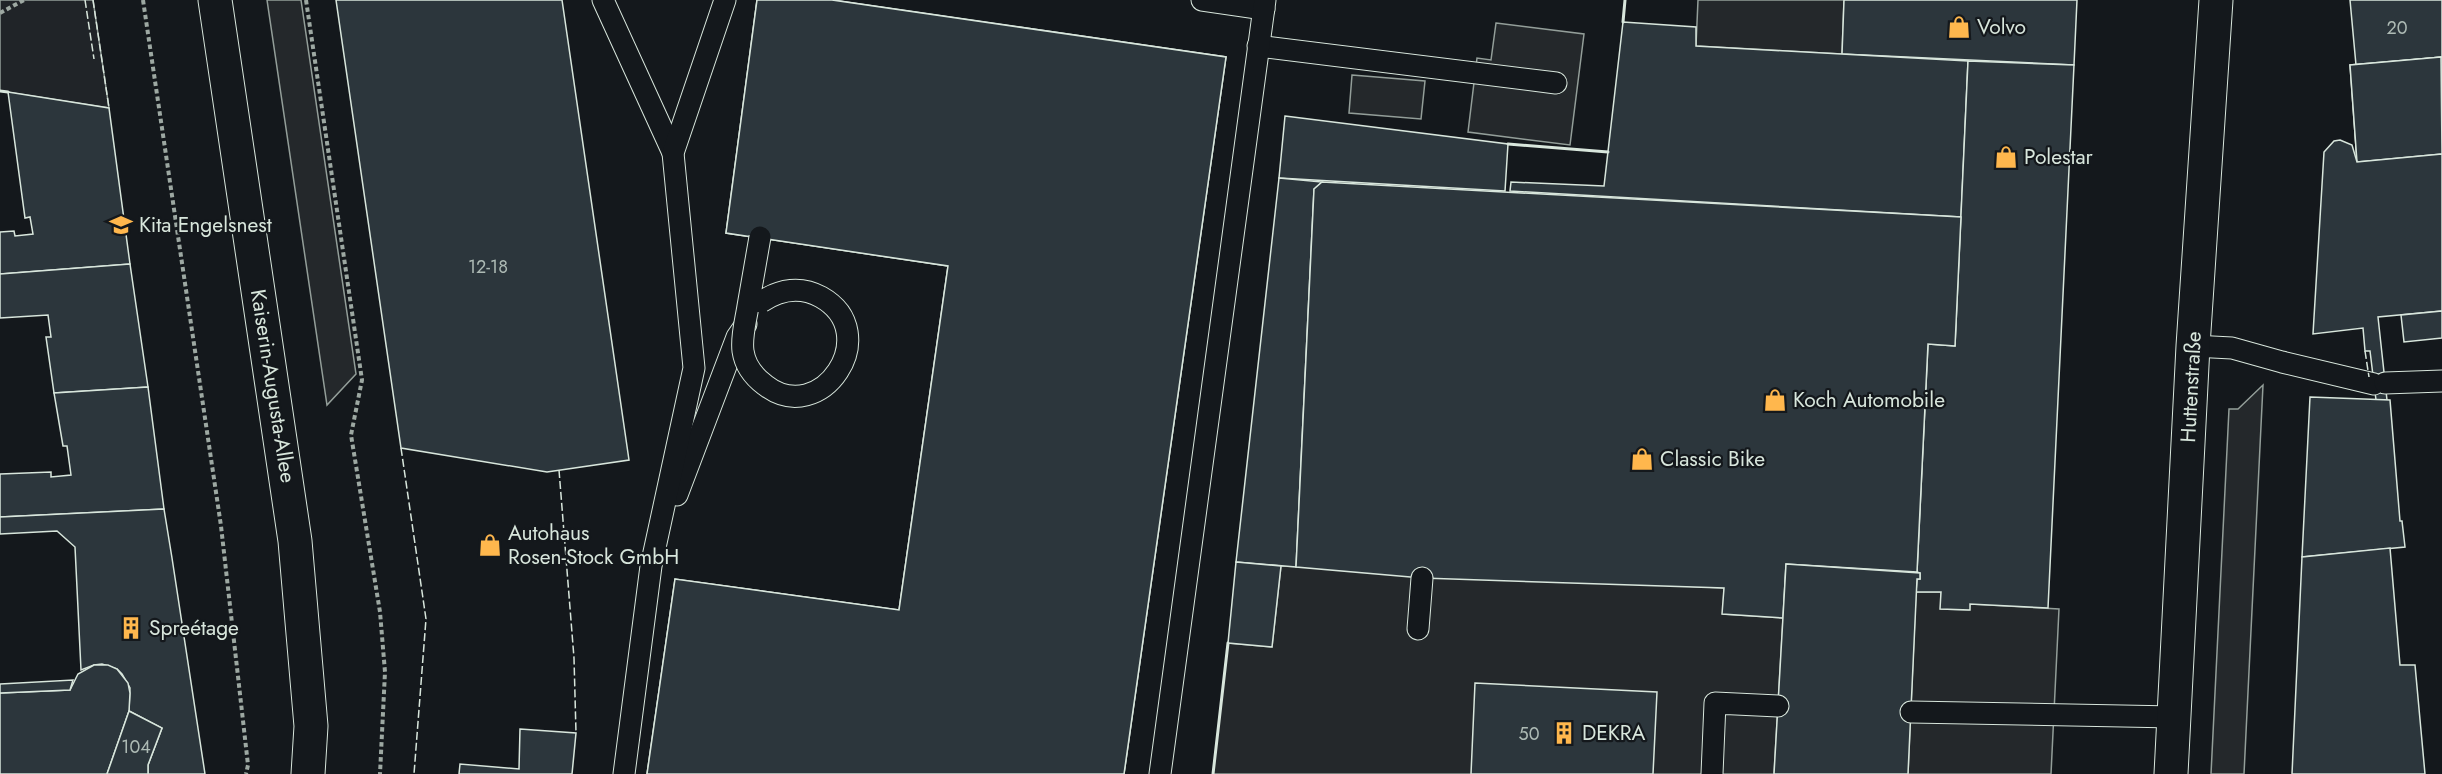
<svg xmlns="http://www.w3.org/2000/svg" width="2442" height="774" font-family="Jost,sans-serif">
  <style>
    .green { fill: #202428; stroke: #939e99; stroke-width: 1.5 }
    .parking { fill: #24282b; stroke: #939e99; stroke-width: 1.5 }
    .building { fill: #2c363c; stroke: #d8e6dc; stroke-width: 1.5 }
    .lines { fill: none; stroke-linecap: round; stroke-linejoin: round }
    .lane-casing { stroke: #d8e6dc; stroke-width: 23 }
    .secondary-casing { stroke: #d8e6dc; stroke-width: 35 }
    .path { stroke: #9da8a2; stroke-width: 4; stroke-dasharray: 4.5 3; stroke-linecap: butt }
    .lane { stroke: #14181c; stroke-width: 21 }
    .secondary { stroke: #14181c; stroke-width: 33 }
    .lane-bridge-casing { stroke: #d8e6dc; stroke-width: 23; stroke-linecap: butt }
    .lane-bridge { stroke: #14181c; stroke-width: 21 }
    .fence { stroke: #d8e6dc; stroke-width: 1.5; stroke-dasharray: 8 3; stroke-linecap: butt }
    .wall { stroke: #d8e6dc; stroke-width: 3 }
    .labels { text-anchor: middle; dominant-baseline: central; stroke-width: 4.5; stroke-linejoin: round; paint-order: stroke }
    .number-label { font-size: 18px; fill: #adbab4 }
    .poi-label { font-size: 21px; fill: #d8e6dc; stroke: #14181c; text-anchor: start }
    .street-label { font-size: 21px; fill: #d8e6dc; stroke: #14181c }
  </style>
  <rect width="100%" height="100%" fill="#14181c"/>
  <!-- green -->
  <path class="green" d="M0,0H93L109,108L0,91Z"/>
  <!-- parking -->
  <g class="parking">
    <path d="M267,0H301L356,374L327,405Z"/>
    <path d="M1698,0H1844L1842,54L1696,46Z"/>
    <path d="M1496,23L1584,34L1570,145L1468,132L1477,58L1491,60Z"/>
    <path d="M1352,75L1425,81L1421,119L1349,113Z"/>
    <path d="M2263,385L2244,774H2211L2229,409H2238Z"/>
    <path d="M1281,566L1724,588L1723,614L1783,618L1774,774H1213L1228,643L1272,647Z"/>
    <path d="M1916,592H1941V609L1969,610L1970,604L2059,609L2051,774H1908Z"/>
  </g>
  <!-- building -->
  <g class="building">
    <path d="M336,0H562L629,460L547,472L401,448Z"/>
    <path d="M757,0H833L1226,57L1124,774H647L675,579L899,610L948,266L726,233Z"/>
    <path d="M757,0H832L1226,57L1124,774H647L675,579L899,610L948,266L726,233Z"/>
    <path d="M1844,0H2077L2074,65L1842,54Z"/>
    <path d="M2350,0H2442V57L2356,65Z"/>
    <path d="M1623,22L1696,27V46L1968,61L1961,217L1510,191L1511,182L1604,186Z"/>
    <path d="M2441,57L2442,154L2357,162L2350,65Z"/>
    <path d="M2441,57L2442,154L2357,162L2350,65Z"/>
    <path d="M1968,61L2074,65L2048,608L1970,604V610L1940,609L1941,592H1916L1917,579H1920V573L1917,572L1928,344L1955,346Z"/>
    <path d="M8,92L109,108L130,264L0,274V232L14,231L15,236L33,234L30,217L25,218Z"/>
    <path d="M1285,116L1508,144L1505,191L1279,178Z"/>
    <path d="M2340,140L2352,145L2357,162L2442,154V311L2378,317L2387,400H2376L2370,351H2365L2363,328L2313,334L2324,152L2334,141Z"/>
    <path d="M1279,178L1322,182L1314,189L1296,567L1236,562Z"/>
    <path d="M1322,182L1961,217L1955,346L1928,344L1917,572L1786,564L1783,618L1722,614L1724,588L1422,578L1296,567L1314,189Z"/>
    <path d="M130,264L148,387L54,393L46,337H51L48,315L0,318V274Z"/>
    <path d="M2442,311V338L2404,342L2401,315Z"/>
    <path d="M148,387L164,509L0,517V474L51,472V477L71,475L67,446H63L54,393Z"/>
    <path d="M2310,397L2390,400L2400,521H2402L2405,547L2302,557Z"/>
    <path d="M164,509L172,558L205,774H148V765L162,728L129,711L130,688L122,674L117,669L102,664L94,665L81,670L75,547L57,531L0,534V517Z"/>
    <path d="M2390,548L2400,665H2415L2425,774H2292L2302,557Z"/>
    <path d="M1236,562L1281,566L1272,647L1228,643Z"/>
    <path d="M1786,564L1920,573V579H1917L1908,774H1774Z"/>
    <path d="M94,665H108L117,669L128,683L130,693L129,711L107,774H0V693L70,690L78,674Z"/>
    <path d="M73,680L70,690L0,693V684Z"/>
    <path d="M1475,683L1657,692L1653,774H1471Z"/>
    <path d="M129,711L162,728L148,765V774H107Z"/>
    <path d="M520,729L576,733L572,774H459L460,764L519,769Z"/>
  </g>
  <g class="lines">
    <!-- lane casing -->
    <g class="lane-casing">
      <g id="lane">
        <path d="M603,0L673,153"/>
        <path d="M1202,0L1264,9"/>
        <path d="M1258,46L1556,83"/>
        <path d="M2193,346L2232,348L2282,362L2374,384"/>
        <path d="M2385,383L2442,381"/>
        <path d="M677,495L737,337L746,324"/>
        <path d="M1418,629L1422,578"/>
        <path d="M1911,712L2174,717"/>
        <path d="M624,774L651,566L694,368L673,153L725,0"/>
        <path d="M1160,774L1265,0"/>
        <path d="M1712,774L1715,703L1778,706"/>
      </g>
    </g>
    <!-- secondary casing -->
    <g class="secondary-casing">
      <g id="secondary">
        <path d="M215,0L295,541L311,726L308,774"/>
        <path d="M2171,774L2193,346L2216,0"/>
      </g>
    </g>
    <!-- path -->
    <g class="path">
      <path d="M143,0L221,526L248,765L246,774"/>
      <path d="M306,0L362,380L351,435L380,612L385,672L380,774"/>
      <path d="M0,13L24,0"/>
    </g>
    <!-- lane -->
    <use href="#lane" class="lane"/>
    <!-- secondary -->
    <use href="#secondary" class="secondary"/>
    <!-- lane-bridge casing -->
    <g class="lane-bridge-casing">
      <path id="lane-bridge" d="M760,237C756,260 752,283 748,306C746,320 741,336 743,351C745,365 753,376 765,385C821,429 885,333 821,297C801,286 780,289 761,302"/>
    </g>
    <!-- lane-bridge -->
    <use href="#lane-bridge" class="lane-bridge"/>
    <!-- fence -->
    <g class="fence">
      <path d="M85,0L94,59"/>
      <path d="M93,0L109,108"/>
      <path d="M2365,351L2369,377"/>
      <path d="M401,448L426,619L414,774"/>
      <path d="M559,470L574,658L576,733"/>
    </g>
    <!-- wall -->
    <g class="wall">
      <path d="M1623,22L1625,0"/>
      <path d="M0,91L8,92"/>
      <path d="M1508,144L1608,152"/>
      <path d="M1213,774L1228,643"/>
    </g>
  </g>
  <!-- icons -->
  <defs>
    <g id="shop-bare" transform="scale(1.8)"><path d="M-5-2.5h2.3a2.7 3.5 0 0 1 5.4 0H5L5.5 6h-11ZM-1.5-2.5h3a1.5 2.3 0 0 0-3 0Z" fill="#ffb74d" stroke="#14181c" stroke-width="2.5" paint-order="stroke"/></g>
    <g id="school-bare" transform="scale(1.8)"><path d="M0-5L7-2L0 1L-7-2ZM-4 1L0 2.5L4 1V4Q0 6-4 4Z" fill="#ffb74d" stroke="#14181c" stroke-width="2.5" paint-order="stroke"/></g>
    <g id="building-bare" transform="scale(1.8)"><path d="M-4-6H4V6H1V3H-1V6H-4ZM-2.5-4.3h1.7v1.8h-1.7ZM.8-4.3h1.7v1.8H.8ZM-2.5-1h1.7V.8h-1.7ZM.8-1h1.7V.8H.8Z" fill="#ffb74d" stroke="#14181c" stroke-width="2.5" paint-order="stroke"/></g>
  </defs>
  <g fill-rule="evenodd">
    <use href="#shop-bare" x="1959" y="27"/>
    <use href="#shop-bare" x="2006" y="157"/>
    <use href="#school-bare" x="121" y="225"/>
    <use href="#shop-bare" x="1775" y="400"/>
    <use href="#shop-bare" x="1642" y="459"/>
    <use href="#shop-bare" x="490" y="545"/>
    <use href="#building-bare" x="131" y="628"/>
    <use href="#building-bare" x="1564" y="733"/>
  </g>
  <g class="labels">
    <!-- number labels -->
    <g class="number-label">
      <text x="2397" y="28">20</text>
      <text x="488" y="267">12-18</text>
      <text x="1529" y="734">50</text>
      <text x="136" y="747">104</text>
    </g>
    <!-- poi labels -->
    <g class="poi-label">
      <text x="1977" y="27">Volvo</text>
      <text x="2024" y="157">Polestar</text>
      <text x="139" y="225">Kita Engelsnest</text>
      <text x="1793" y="400">Koch Automobile</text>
      <text x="1660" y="459">Classic Bike</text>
      <text x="508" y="533">Autohaus<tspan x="508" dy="24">Rosen-Stock GmbH</tspan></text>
      <text x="149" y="628">Spreétage</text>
      <text x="1582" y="733">DEKRA</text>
    </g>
    <!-- street labels -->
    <g class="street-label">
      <text transform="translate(273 386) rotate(81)">Kaiserin-Augusta-Allee</text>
      <text transform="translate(2191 387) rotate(-87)">Huttenstraße</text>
    </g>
  </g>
</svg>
